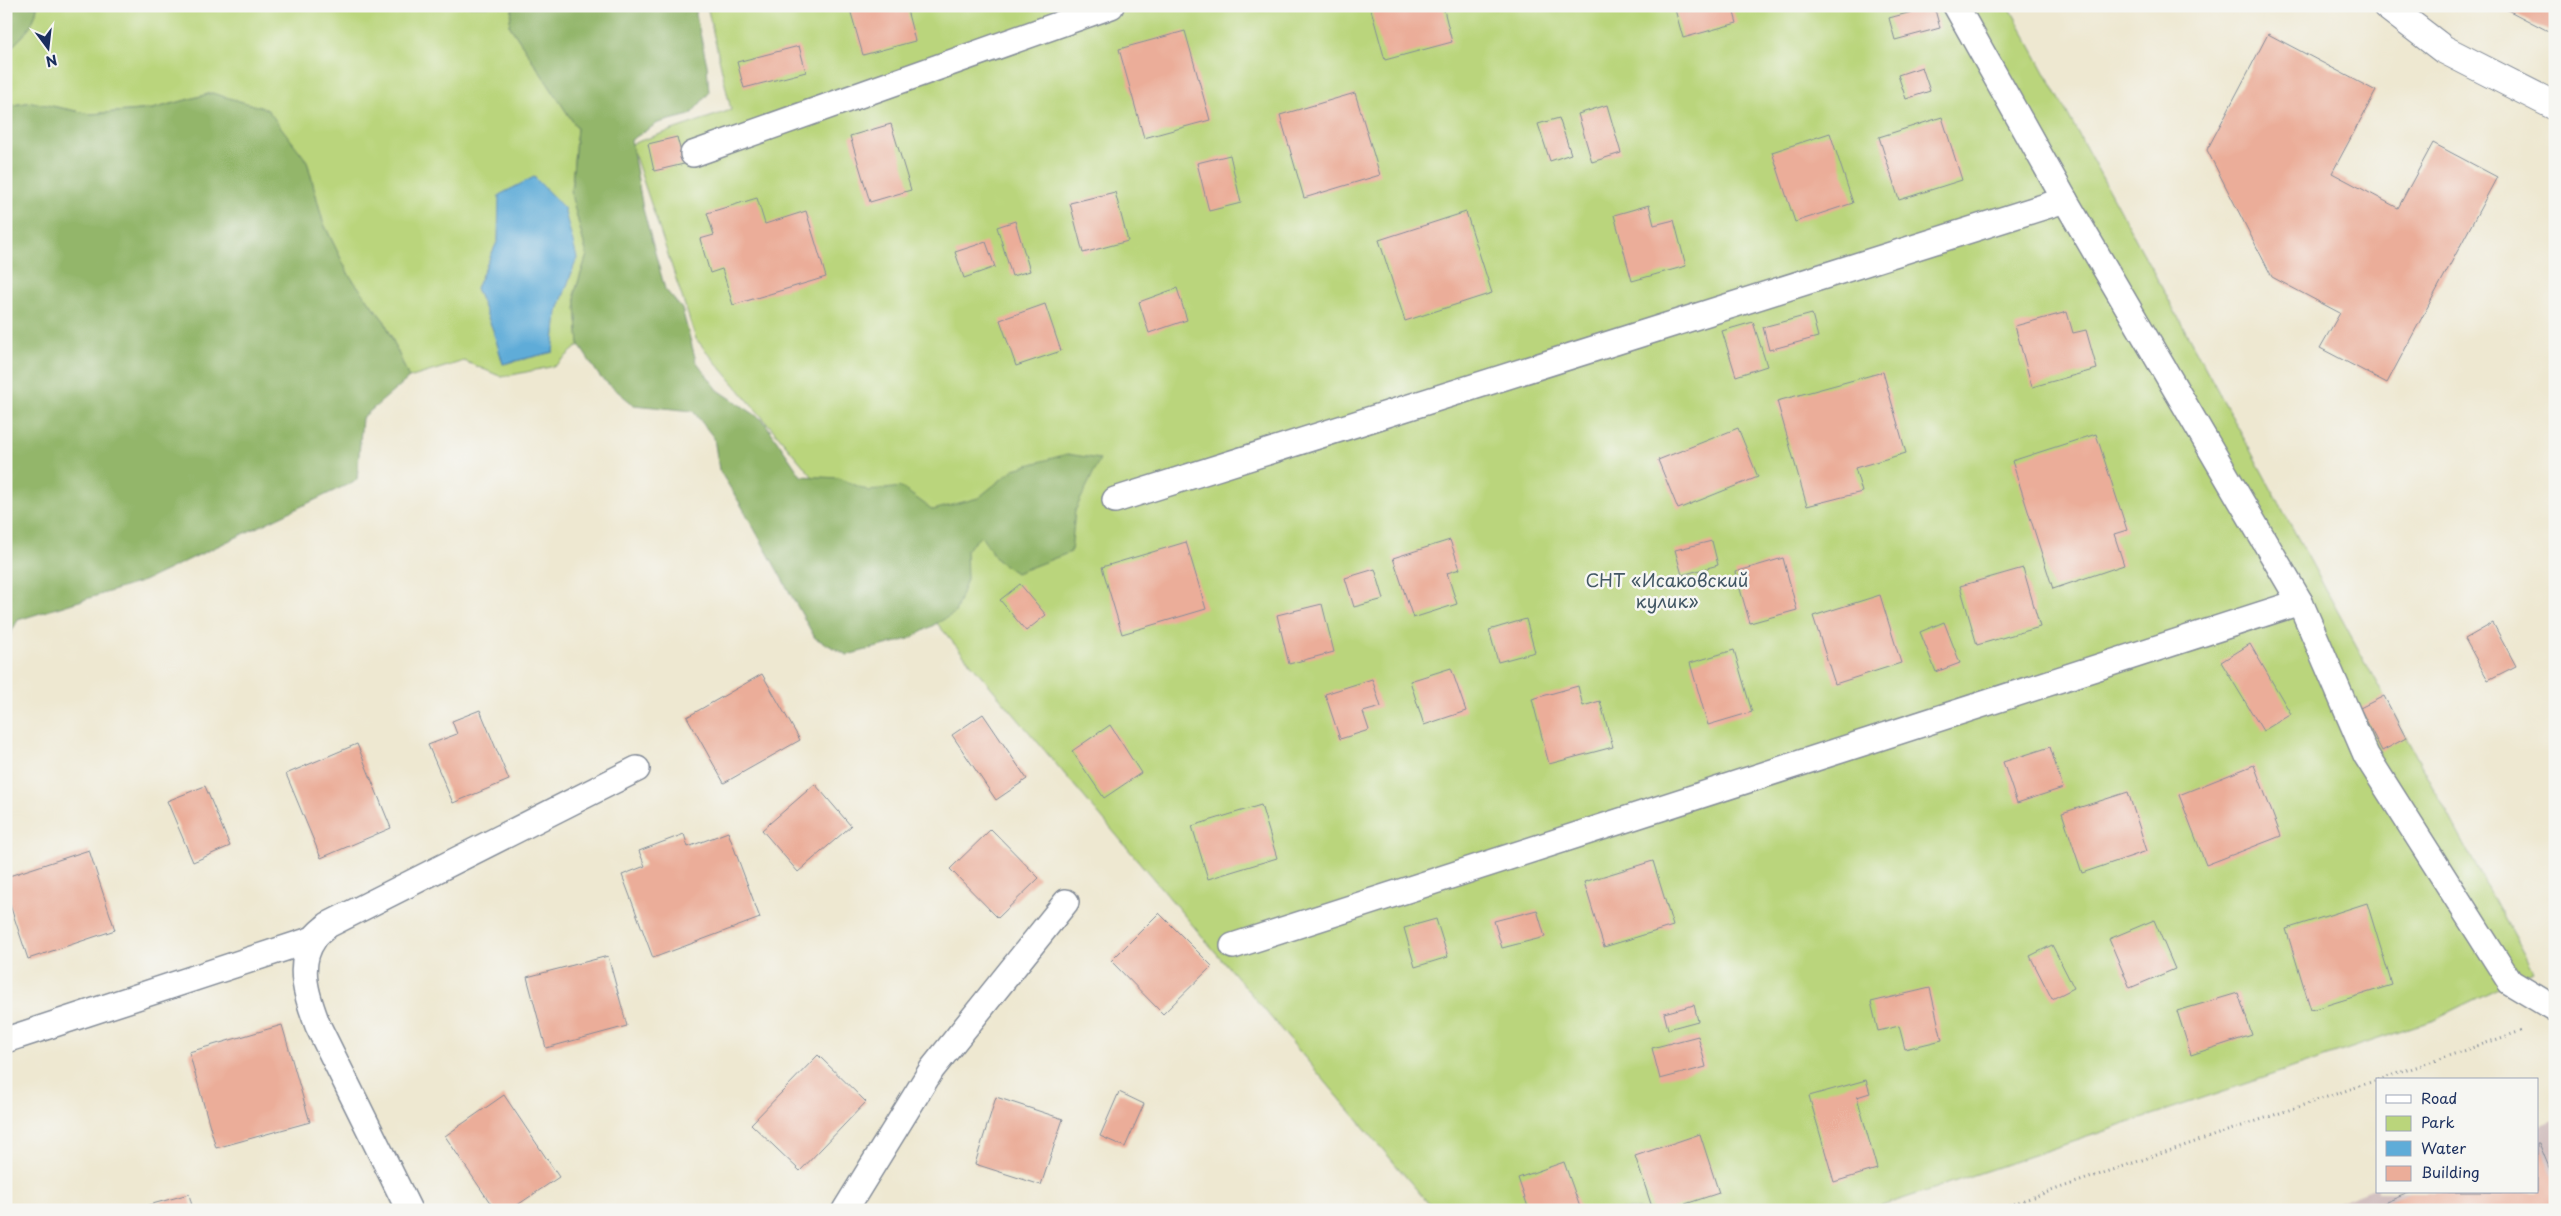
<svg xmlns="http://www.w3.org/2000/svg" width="2561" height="1216" font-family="'Playpen Sans',sans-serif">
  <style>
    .industrial { fill: #d1bfbf }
    .green { fill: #bad57b; stroke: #6a826c; fill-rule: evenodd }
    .forest { fill: #93b66b; stroke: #577264 }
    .water { fill: #5facd8; stroke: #3d6e9b }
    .building { fill: #ebad99 }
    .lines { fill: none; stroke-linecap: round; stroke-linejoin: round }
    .lane-casing { stroke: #848c98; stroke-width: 28 }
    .street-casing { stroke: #848c98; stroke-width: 30 }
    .path { stroke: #848c98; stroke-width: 3; stroke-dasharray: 1 4; stroke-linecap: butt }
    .lane { stroke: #fff; stroke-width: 25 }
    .street { stroke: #fff; stroke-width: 28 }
    .labels { text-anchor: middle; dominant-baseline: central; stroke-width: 5; stroke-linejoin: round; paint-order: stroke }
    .park-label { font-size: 18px; fill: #435865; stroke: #f6f6f2 }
  </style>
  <rect width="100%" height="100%" fill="#f6f6f2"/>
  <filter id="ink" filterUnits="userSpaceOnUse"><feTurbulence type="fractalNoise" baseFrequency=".02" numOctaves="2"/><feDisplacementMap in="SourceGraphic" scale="10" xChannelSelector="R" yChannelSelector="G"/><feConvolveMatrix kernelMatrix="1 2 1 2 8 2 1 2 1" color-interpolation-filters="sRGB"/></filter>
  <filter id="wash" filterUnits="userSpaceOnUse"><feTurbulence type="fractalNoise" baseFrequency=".0096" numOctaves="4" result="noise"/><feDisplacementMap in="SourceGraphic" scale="20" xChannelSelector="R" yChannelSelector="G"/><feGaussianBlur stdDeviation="1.12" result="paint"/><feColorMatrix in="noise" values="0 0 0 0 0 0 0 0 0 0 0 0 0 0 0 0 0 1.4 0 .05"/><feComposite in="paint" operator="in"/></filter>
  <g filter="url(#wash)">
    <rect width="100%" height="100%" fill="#eee8d1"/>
    <!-- industrial -->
    <path class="industrial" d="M2554,1120L2555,1210H2317L2377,1187V1192H2537V1127Z"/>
    <!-- green -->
    <g class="green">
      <path d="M37,6H513L509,25L577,128L571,194L587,255L575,292L579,345L555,366L502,377L464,361L409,378L385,322L349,275L323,222L307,161L212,93L153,109L91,114L32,102L6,106V50C20,42 36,23 37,6ZM535,177L577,258L557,313L553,352L503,364L493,330L476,288L498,240L500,195Z"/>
      <path d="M707,6H2009L2533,971L2426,1023L1870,1210H1434L696,339L631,144L731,110Z"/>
    </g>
    <!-- forest -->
    <g class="forest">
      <path d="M6,6H37C36,23 20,42 6,50Z"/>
      <path d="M513,6H694L707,65L709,93L690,115L658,123L631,140L643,209L665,289L682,309L696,361L718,390L763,420L801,476L839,478L869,491L901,487L933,510L978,498L1014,469L1067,454L1100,459L1075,511L1071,552L1016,573L997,560L981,536L966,550L967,579L955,613L909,639L847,655L815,638L741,505L719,470L714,438L693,411L634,405L600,377L579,345L575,292L587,255L571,194L577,128L509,25Z"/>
      <path d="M212,93L267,109L307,161L323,222L349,275L385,322L409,378L362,418L357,480L144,581L18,620L6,641V106L32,102L91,114L153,109Z"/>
    </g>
    <!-- water -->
    <path class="water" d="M534,177L564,208L577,258L557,313L553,352L503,364L493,330L476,288L498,240L499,195Z"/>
    <g id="blocks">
      <!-- building -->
      <g class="building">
        <path d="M849,6H906L915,41L863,55Z"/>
        <path d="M1370,6H1443L1452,42L1385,60Z"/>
        <path d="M1674,6H1732L1737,23L1683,38Z"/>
        <path d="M1934,6L1940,28L1895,40L1889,18Z"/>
        <path d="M2500,6H2555V27L2552,33Z"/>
        <path d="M1185,31L1210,120L1144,138L1119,49Z"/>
        <path d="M2268,34L2376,91L2332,173L2398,208L2433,143L2497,177L2387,383L2320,348L2340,313L2272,277L2207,150Z"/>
        <path d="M799,46L806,72L744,88L737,62Z"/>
        <path d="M1922,67L1930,91L1906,99L1898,75Z"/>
        <path d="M1355,93L1380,175L1304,198L1280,115Z"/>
        <path d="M1607,105L1621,153L1592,162L1578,114Z"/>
        <path d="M1942,117L1962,180L1899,200L1879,137Z"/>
        <path d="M1559,118L1571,154L1550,161L1538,124Z"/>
        <path d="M891,124L911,190L870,202L850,136Z"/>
        <path d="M1830,133L1853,203L1795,222L1772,152Z"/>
        <path d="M677,137L684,164L654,171L648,144Z"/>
        <path d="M1230,155L1241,203L1209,211L1197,163Z"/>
        <path d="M1115,192L1128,241L1083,253L1070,203Z"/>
        <path d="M757,198L765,224L806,211L826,277L733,305L722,269L710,273L700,239L714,235L707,213Z"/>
        <path d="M1649,205L1654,225L1674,220L1686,266L1632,281L1614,215Z"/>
        <path d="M1466,212L1492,293L1405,321L1379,240Z"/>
        <path d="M1015,221L1030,271L1012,276L997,227Z"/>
        <path d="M986,242L995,267L964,278L955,252Z"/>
        <path d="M1177,288L1187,320L1149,333L1139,302Z"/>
        <path d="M1045,304L1061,351L1016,366L1000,320Z"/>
        <path d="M2067,312L2073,333L2086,330L2097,369L2032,387L2015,326Z"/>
        <path d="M1812,314L1818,337L1769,350L1763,327Z"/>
        <path d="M1753,322L1767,366L1736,376L1722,331Z"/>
        <path d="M1883,372L1906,453L1855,468L1862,492L1807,506L1777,401Z"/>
        <path d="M1738,428L1758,477L1678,509L1658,460Z"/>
        <path d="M2096,434L2127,530L2114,534L2124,565L2053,589L2012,461Z"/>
        <path d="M1450,540L1460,569L1447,573L1457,604L1413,618L1393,558Z"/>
        <path d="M1712,541L1718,565L1682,575L1675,550Z"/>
        <path d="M1186,542L1206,609L1122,634L1102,567Z"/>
        <path d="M1783,558L1797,610L1750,623L1735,572Z"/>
        <path d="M2023,568L2040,627L1977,645L1960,586Z"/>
        <path d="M1375,569L1384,599L1354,607L1345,578Z"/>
        <path d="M1020,584L1046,615L1026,631L1000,600Z"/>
        <path d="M1880,595L1901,663L1835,684L1813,616Z"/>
        <path d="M1322,604L1334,652L1289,664L1277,615Z"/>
        <path d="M1526,619L1535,652L1498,662L1489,630Z"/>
        <path d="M1944,622L1960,663L1936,672L1920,632Z"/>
        <path d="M2493,623L2516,666L2488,680L2465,639Z"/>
        <path d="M2250,644L2291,714L2263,731L2221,662Z"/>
        <path d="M1734,650L1752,712L1708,725L1690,663Z"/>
        <path d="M1451,668L1466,711L1424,725L1410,681Z"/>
        <path d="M762,674L800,740L724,783L687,717Z"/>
        <path d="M1372,679L1381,707L1363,712L1369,730L1340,739L1325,694Z"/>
        <path d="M1578,686L1583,706L1600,701L1613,747L1549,764L1532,699Z"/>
        <path d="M2384,696L2406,738L2382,751L2360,708Z"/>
        <path d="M480,710L509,780L453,803L428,745L457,734L452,721Z"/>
        <path d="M983,714L1027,779L996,800L952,735Z"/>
        <path d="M1110,725L1141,773L1104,798L1072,751Z"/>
        <path d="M357,744L391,828L321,858L286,774Z"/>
        <path d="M2050,747L2063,788L2017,803L2003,762Z"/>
        <path d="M2254,765L2281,836L2206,865L2179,795Z"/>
        <path d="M815,784L851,826L798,872L762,830Z"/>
        <path d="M205,786L230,846L193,862L167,801Z"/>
        <path d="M2128,792L2147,851L2082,873L2062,813Z"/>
        <path d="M1261,805L1277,858L1208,879L1192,826Z"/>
        <path d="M991,829L1039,878L998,918L950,869Z"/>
        <path d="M728,832L760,918L653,958L622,875L645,866L639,851L684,834L688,847Z"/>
        <path d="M89,850L115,930L28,959L6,893V877Z"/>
        <path d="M1653,861L1673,926L1604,947L1584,882Z"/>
        <path d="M2367,903L2392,985L2311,1010L2286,929Z"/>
        <path d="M1537,910L1545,937L1502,948L1494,921Z"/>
        <path d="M1159,913L1212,966L1163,1014L1111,961Z"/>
        <path d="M1436,919L1448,957L1415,967L1404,928Z"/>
        <path d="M2154,920L2175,969L2130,988L2109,939Z"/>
        <path d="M2052,945L2074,988L2052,999L2030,956Z"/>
        <path d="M608,956L627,1026L546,1048L527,977Z"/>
        <path d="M1930,988L1942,1040L1905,1049L1899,1026L1878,1031L1871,1002Z"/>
        <path d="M2238,993L2252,1035L2191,1055L2177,1011Z"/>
        <path d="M1694,1005L1698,1021L1668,1029L1664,1013Z"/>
        <path d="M282,1025L310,1122L216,1148L189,1052Z"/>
        <path d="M1698,1036L1706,1067L1660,1079L1652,1048Z"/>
        <path d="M818,1055L866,1102L800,1171L751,1124Z"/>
        <path d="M1866,1080L1870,1093L1857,1097L1877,1169L1834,1182L1809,1096Z"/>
        <path d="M1119,1092L1144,1104L1125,1147L1100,1136Z"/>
        <path d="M504,1095L559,1177L510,1210H495L445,1136Z"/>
        <path d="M996,1097L1063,1119L1041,1185L975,1164Z"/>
        <path d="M1700,1134L1719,1193L1667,1210H1653L1635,1156Z"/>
        <path d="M2537,1143H2539L2555,1182V1210H2366L2411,1192H2537Z"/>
        <path d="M1564,1162L1581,1210H1529L1518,1178Z"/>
        <path d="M189,1194L193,1210H134V1209Z"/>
      </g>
    </g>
  </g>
  <g filter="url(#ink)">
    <use href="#blocks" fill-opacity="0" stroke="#848c98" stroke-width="1"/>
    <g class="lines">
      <!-- lane casing -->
      <g class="lane-casing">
        <g id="lane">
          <path d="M1956,6L2065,200L2300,602L2366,755L2510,982L2555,1009"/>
          <path d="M693,154L1111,6"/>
          <path d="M1115,500L2065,200"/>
          <path d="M1233,946L2300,602"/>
          <path d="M6,1040L313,939"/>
          <path d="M409,1210L318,1026C308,1000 295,965 314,939C317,933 324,929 328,925L637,769"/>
          <path d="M845,1210L932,1069L1066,902"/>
        </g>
      </g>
      <!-- street casing -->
      <g class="street-casing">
        <path id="street" d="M2387,6L2443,49L2555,106"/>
      </g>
      <!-- path -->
      <g class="path">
        <path d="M2378,1080L2521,1031"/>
        <path d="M1995,1210L2377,1080"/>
      </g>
      <!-- lane -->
      <use href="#lane" class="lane"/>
      <!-- street -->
      <use href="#street" class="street"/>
    </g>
  </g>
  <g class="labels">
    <!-- park labels -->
    <g class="park-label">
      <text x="1667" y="579">СНТ «Исаковский<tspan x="1667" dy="21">кулик»</tspan></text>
    </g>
  </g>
  <!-- margin -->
  <rect width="2561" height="1216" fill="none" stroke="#f6f6f2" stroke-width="25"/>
  <!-- legend -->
  <rect x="2376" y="1078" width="162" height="115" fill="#f6f6f2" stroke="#9ea6b7"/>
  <rect x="2386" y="1095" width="25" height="8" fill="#ffffff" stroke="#9ea6b7"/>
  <text x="2421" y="1104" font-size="15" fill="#1b2f5e">Road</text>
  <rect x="2386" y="1116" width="25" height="15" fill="#bad57b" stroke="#9ea6b7"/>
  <text x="2421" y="1128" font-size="15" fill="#1b2f5e">Park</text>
  <rect x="2386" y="1141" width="25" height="15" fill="#5facd8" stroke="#9ea6b7"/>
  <text x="2421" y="1154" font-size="15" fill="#1b2f5e">Water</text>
  <rect x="2386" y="1166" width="25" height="15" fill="#ebad99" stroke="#9ea6b7"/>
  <text x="2421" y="1178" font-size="15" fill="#1b2f5e">Building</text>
  <!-- north arrow -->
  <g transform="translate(48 48) rotate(165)" stroke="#f6f6f2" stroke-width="4" paint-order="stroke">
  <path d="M0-4L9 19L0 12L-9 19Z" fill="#1b2f5e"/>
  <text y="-8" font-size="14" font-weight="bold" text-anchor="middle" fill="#1b2f5e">N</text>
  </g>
</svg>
